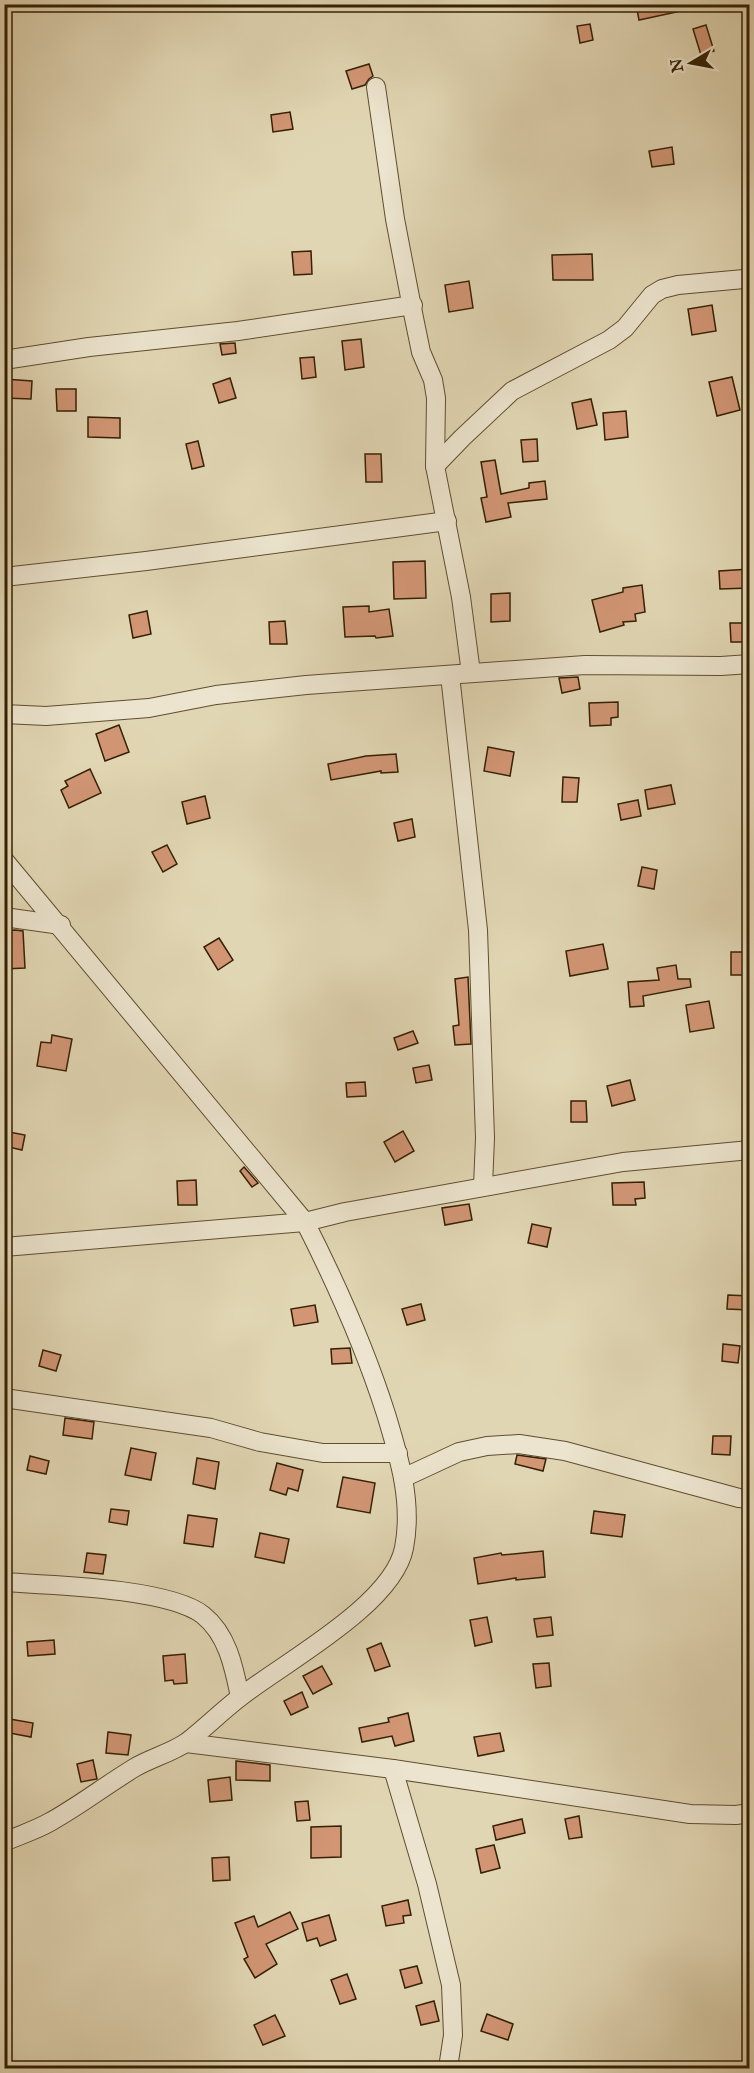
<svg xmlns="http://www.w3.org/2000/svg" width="754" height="2073" font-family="'IM FELL Great Primer',serif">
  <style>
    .building { fill: #d29675; stroke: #342003; stroke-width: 1.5 }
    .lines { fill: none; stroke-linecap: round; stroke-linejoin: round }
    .minor-casing { stroke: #5f4e2f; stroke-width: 20 }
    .minor { stroke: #ece4ce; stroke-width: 18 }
  </style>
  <rect width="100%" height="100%" fill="#e1d6b3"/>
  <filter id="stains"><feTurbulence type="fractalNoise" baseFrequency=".00333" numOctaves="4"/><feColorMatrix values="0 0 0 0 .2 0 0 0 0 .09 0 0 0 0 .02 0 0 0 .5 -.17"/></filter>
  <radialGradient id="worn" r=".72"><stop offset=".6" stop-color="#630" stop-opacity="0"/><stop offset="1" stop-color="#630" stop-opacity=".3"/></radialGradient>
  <!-- building -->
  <g class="building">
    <path d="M636,4H685L686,10L639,20Z"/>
    <path d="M590,24L593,40L580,43L577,26Z"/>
    <path d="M706,25L714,51L701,55L693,29Z"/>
    <path d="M369,64L373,76L369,79L365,85L352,89L346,71Z"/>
    <path d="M290,112L293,129L273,132L271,115Z"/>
    <path d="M672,147L674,164L652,167L649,151Z"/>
    <path d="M311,251L312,274L294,275L292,252Z"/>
    <path d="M592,254L593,280H553L552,255Z"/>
    <path d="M469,281L473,308L449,312L445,285Z"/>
    <path d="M712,305L716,331L692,335L688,309Z"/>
    <path d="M361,339L364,367L345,370L342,341Z"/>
    <path d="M235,343L236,353L222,355L220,344Z"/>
    <path d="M314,357L316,377L302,379L300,358Z"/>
    <path d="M732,377L740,410L717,416L709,382Z"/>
    <path d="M230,378L236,398L219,403L213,384Z"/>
    <path d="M4,379L32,381L31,399L4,398Z"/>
    <path d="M56,389H76V411H57Z"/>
    <path d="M591,399L597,425L577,429L572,403Z"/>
    <path d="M626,411L628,437L605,440L603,413Z"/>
    <path d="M88,417L120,418V438L88,437Z"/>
    <path d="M537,439L538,461L523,462L521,440Z"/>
    <path d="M198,441L204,466L192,469L186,444Z"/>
    <path d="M365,454H381L382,482H366Z"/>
    <path d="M495,460L501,494L529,488V483L545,481L547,499L508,503L511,517L486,522L481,498L487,497L481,462Z"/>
    <path d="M425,561L426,598L394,599L393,562Z"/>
    <path d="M750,569V588L720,589L719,571Z"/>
    <path d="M642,585L645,612L635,614L636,621L623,622L624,625L600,632L592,600L623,592V588Z"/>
    <path d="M510,593V621L491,622V594Z"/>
    <path d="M369,606V612L389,609L393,636L376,638L375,636L345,637L343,607Z"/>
    <path d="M147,611L151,634L133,638L129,615Z"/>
    <path d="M285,621L287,644H270L269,622Z"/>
    <path d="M730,623H750V642H731Z"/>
    <path d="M578,677L580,689L562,693L559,678Z"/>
    <path d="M618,702V717L611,718V725L590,726L589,703Z"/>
    <path d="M119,725L129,752L105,761L96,734Z"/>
    <path d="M488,747L514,752L510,776L484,771Z"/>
    <path d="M396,754L398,772L381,773V771L331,780L328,764L366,756Z"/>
    <path d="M90,769L101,793L69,808L61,790L68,786L65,781Z"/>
    <path d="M563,777L579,778L577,802H562Z"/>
    <path d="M671,785L675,804L648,809L645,790Z"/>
    <path d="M205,796L210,818L187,824L182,802Z"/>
    <path d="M638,800L641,816L621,820L618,804Z"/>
    <path d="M412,819L415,837L398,841L394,823Z"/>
    <path d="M167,845L177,864L163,872L152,852Z"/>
    <path d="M642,867L657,870L654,889L638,886Z"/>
    <path d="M15,930L23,931L25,968L4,969V931Z"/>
    <path d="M219,938L233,960L218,970L204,947Z"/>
    <path d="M603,944L608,969L570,976L566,951Z"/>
    <rect x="731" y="952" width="18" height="23"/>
    <path d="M676,965L678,979H690L691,987L643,996L644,1006L630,1007L628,982L659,980L657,968Z"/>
    <path d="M468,977L471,1044L455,1045L453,1026L459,1025L455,979Z"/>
    <path d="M709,1001L714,1028L690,1032L686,1005Z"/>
    <path d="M413,1031L418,1043L398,1050L394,1038Z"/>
    <path d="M52,1035L72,1039L66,1071L37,1066L41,1042L51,1043Z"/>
    <path d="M429,1065L432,1080L416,1083L413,1068Z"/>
    <path d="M630,1080L635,1100L612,1106L607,1086Z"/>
    <path d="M365,1082L366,1096L347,1097L346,1083Z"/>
    <path d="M571,1101H586L587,1122H571Z"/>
    <path d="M4,1131L25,1135L22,1150L4,1146Z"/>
    <path d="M403,1131L414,1151L395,1162L384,1142Z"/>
    <path d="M244,1167L258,1183L252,1187L240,1171Z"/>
    <path d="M196,1180L197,1205H178L177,1181Z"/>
    <path d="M644,1182L645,1198L635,1199L636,1205H613L612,1183Z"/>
    <path d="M469,1204L472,1220L445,1225L442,1208Z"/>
    <path d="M532,1224L551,1228L547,1247L528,1243Z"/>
    <path d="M728,1295L750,1296V1310L727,1309Z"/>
    <path d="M421,1304L425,1320L407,1325L402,1309Z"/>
    <path d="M315,1305L318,1322L294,1326L291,1309Z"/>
    <path d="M723,1344L740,1346L738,1363L722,1361Z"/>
    <path d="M350,1348L352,1363L332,1364L331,1349Z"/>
    <path d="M43,1350L61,1355L56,1371L39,1366Z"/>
    <path d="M65,1418L94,1422L92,1439L63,1435Z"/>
    <path d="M713,1436H731L730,1455L712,1454Z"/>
    <path d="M131,1448L156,1453L151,1480L125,1475Z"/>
    <path d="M517,1455L546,1459L543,1471L515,1464Z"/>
    <path d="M30,1456L49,1461L46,1474L27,1470Z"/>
    <path d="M197,1458L219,1462L215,1489L193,1484Z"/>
    <path d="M277,1463L303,1470L298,1491L288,1488L286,1495L270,1490Z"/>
    <path d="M343,1477L375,1483L370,1513L337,1507Z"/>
    <path d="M111,1509L129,1511L127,1525L109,1522Z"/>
    <path d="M594,1511L625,1515L622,1537L591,1533Z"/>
    <path d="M188,1515L217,1519L213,1547L184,1543Z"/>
    <path d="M260,1533L289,1539L284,1563L255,1557Z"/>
    <path d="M543,1551L545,1577L516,1580V1578L478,1584L474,1558L501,1553L502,1555Z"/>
    <path d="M87,1553L106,1555L103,1574L84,1572Z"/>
    <path d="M487,1617L492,1642L475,1646L470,1620Z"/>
    <path d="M551,1617L553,1635L537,1637L534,1619Z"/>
    <path d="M54,1640L55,1654L28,1656L27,1642Z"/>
    <path d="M381,1643L390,1666L375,1671L367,1649Z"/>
    <path d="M185,1654L187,1683L174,1684L173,1680L165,1681L163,1656Z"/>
    <path d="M549,1663L551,1686L536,1688L533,1664Z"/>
    <path d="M322,1666L332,1684L313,1694L303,1676Z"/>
    <path d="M302,1692L308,1707L291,1715L284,1701Z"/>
    <path d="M408,1713L414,1741L395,1746L392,1736L362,1742L359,1728L389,1722L388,1718Z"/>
    <path d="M4,1718L33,1723L31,1737L4,1732Z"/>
    <path d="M108,1732L131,1735L128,1755L106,1753Z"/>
    <path d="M500,1733L504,1751L478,1756L474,1737Z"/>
    <path d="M93,1760L97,1779L81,1782L77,1764Z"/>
    <path d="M236,1761L270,1765V1781L236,1780Z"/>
    <path d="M230,1777L232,1800L210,1802L208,1780Z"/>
    <path d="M308,1801L310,1820L297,1821L295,1802Z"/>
    <path d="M579,1816L582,1837L569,1839L565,1819Z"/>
    <path d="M522,1819L525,1833L496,1840L493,1826Z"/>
    <path d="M341,1826V1857L311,1858V1827Z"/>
    <path d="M494,1845L500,1868L481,1873L476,1849Z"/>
    <path d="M229,1857L230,1880L213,1881L212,1858Z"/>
    <path d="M408,1900L411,1915L403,1916L404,1923L386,1926L382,1906Z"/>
    <path d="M290,1912L298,1929L266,1944L277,1964L255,1978L244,1959L248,1957L235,1923L254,1916L258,1927Z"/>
    <path d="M329,1915L336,1940L320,1946L317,1938L307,1941L302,1923Z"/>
    <path d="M417,1966L422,1983L405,1988L400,1970Z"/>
    <path d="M347,1974L356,1999L340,2004L331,1980Z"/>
    <path d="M434,2001L439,2021L421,2025L416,2006Z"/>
    <path d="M487,2014L513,2024L508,2040L481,2031Z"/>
    <path d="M275,2015L285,2036L263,2045L254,2025Z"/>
  </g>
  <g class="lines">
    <!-- minor casing -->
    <g class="minor-casing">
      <g id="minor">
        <path d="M376,87L395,219L414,318L421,352L433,380L436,398L435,466L461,597L471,673"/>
        <path d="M4,360L89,347L238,331L413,305"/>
        <path d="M435,466L462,438L512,391L609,340L625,328L652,295L662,289L678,285L744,279L750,277"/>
        <path d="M4,577L146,561L447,521"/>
        <path d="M450,675L478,930L485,1138L483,1186"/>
        <path d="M4,714L46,716L149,708L216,695L306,685L585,665L721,666L750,664"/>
        <path d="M4,860L305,1222C337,1285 365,1348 386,1414C399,1457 413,1502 404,1548C393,1605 283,1663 239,1698C221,1712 205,1728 187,1742C171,1753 151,1758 134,1768C106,1785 79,1806 50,1822C36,1830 20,1835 4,1842"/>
        <path d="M4,917L61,925"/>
        <path d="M4,1247L305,1222L345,1212L623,1162L750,1150"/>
        <path d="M4,1398L211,1428L260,1442L323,1453H398"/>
        <path d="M403,1478L459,1452L487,1446L519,1444L565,1451L739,1498L750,1499"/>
        <path d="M4,1582C50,1585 169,1588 203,1615C228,1635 234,1668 240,1697"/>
        <path d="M186,1743L393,1769L690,1814L736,1815L750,1813"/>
        <path d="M393,1769L427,1884L451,1985L453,2035L448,2068"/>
      </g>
    </g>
    <!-- minor -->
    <use href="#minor" class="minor"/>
  </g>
  <!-- margin -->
  <rect width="754" height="2073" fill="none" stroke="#e1d6b3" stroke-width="24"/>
  <rect x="6" y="6" width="742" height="2061" fill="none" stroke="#342003" stroke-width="3"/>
  <rect x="12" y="12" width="730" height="2049" fill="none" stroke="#342003" stroke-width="1.5"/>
  <!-- north arrow -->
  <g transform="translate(691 63) rotate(260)" stroke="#ece4ce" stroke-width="4.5" paint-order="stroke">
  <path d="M0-4.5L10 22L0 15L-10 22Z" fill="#342003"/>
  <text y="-9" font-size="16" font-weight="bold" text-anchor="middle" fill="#342003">N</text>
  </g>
  <rect width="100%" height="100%" filter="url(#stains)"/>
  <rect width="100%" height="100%" fill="url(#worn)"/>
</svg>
